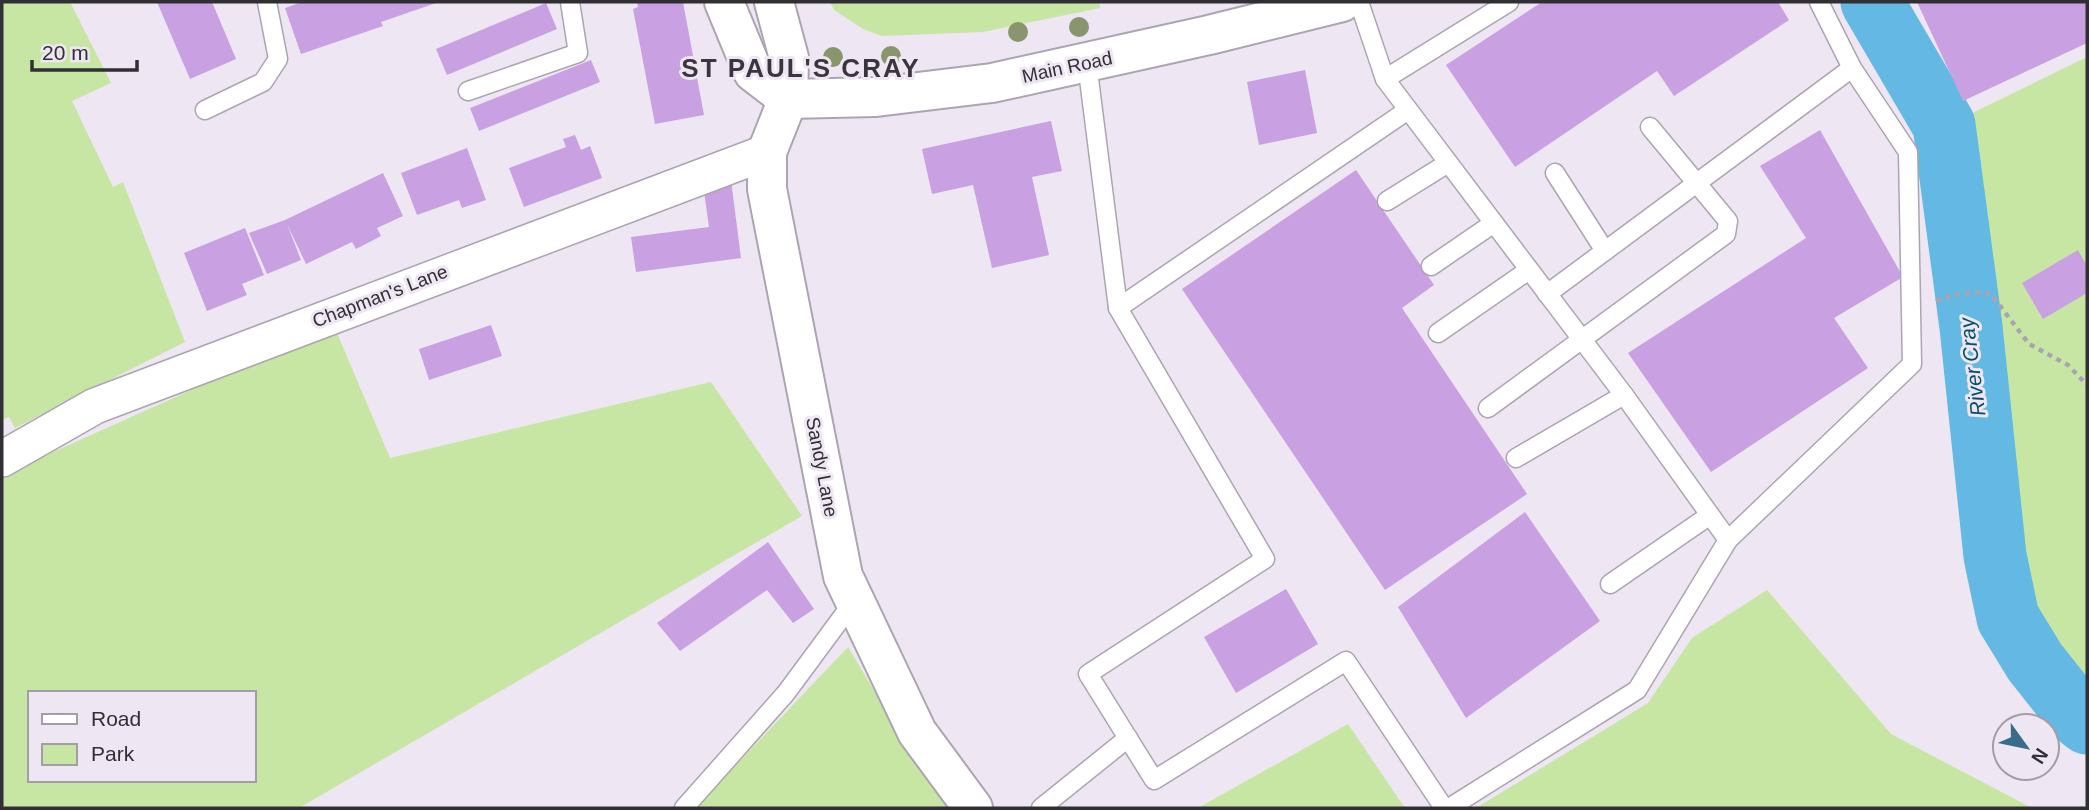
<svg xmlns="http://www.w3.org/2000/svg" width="2089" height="810" font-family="Helvetica,sans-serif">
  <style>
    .green { fill: #c7e6a3; fill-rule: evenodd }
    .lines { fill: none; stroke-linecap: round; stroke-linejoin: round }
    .river { stroke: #63b9e3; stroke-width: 63 }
    .building { fill: #c9a0e2 }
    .service-casing { stroke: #aca5b1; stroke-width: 21 }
    .minor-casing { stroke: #aca5b1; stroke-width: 38 }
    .tertiary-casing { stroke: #aca5b1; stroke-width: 42 }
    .path { stroke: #aaa4ae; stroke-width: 4.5; stroke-dasharray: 5 5; stroke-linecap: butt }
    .service { stroke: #fff; stroke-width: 18 }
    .minor { stroke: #fff; stroke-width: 35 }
    .tertiary { stroke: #fff; stroke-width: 38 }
    .tree { fill: #89956d }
    .labels { text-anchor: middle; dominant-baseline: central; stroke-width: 6; stroke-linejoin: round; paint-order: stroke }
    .street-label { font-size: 19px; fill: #322f34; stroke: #eee6f3 }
    .water-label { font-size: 21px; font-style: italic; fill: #034e6a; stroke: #eee6f3 }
    .district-label { font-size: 26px; font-weight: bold; letter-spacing: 2px; fill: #3b353f; stroke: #eee6f3 }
  </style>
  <rect width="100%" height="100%" fill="#eee6f3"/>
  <!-- green -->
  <g class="green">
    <path d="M2,2H70L111,83L72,101L113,187L123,182L185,342L15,428L9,417L2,420Z"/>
    <path d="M830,2H1099L1100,8L983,32L882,36L863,29L834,10Z"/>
    <path d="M2087,57V702L2062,678L2033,627L1997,427L1956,130L1958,120Z"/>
    <path d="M334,326L390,458L711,382L802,516L299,808H2V475ZM30,693H254V780H30Z"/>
    <path d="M1767,590L1891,734L2032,808H1476L1648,703L1692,638Z"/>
    <path d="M848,647L906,744L963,808H695Z"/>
    <path d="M1348,724L1405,808H1198Z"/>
  </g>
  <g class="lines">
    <!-- river -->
    <path class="river" d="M1872,2L1944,125L1971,327L1995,556L2008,618L2035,662L2077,715L2087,723"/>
  </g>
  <!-- building -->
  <g class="building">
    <path d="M157,2H212L236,59L190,79Z"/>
    <path d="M302,2H439L381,22L383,26L301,54L285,8Z"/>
    <path d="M637,2H683L704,115L655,124L633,9L638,7Z"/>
    <path d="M1542,2H1778L1789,20L1674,96L1657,71L1515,167L1446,65Z"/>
    <path d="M1917,2H2087V43L1963,101Z"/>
    <path d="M546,3L557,29L447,75L436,49Z"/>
    <path d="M591,60L600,82L479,131L470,108Z"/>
    <path d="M1305,70L1317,133L1259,145L1247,82Z"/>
    <path d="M1051,121L1062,171L1032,177L1049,255L992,268L973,185L932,194L922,149Z"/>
    <path d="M1820,130L1903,277L1834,318L1868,368L1711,472L1628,353L1806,238L1760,166Z"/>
    <path d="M575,135L581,150L590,146L602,178L524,207L509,168L566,147L563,139Z"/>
    <path d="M467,148L486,200L462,208L459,200L417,215L401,173Z"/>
    <path d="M1356,170L1434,285L1402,308L1527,494L1385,590L1182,289Z"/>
    <path d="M383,173L403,216L377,228L381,236L356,249L352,242L306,264L287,224L301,260L267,274L249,233L285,220Z"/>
    <path d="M731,180L741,258L636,272L631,237L709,227L703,184Z"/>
    <path d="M245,228L264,275L242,284L247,295L207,311L184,253Z"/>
    <path d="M2078,250L2087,266V293L2043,319L2022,283Z"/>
    <path d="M491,325L502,356L429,380L419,349Z"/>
    <path d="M1525,512L1600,621L1466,718L1398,607Z"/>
    <path d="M768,542L814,609L793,623L767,590L680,651L657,623Z"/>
    <path d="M1286,589L1318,644L1236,693L1204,637Z"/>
  </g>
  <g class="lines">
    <!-- service casing -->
    <g class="service-casing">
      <g id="service">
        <path d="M1359,2L1385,79L1624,395L1728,540L1912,364L1908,152L1852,68L1819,2"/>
        <path d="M1087,63L1118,308L1265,559L1088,674L1154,780L1346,661L1444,808"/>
        <path d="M1385,79L1509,2"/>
        <path d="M468,91L578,53L570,2"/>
        <path d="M205,110L263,82L278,59L267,2"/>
        <path d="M1555,173L1605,251"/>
        <path d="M1387,201L1448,163"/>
        <path d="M1431,266L1494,223"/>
        <path d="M1547,294L1852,68"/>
        <path d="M1118,308L1408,110"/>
        <path d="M1438,333L1529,270"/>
        <path d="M1488,408L1726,234L1728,221L1650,127"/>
        <path d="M1516,458L1624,395"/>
        <path d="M1610,584L1710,515"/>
        <path d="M684,808L786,693L854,601"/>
        <path d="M1041,808L1128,738"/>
        <path d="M1449,808L1637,690L1728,540"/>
      </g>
    </g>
    <!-- minor casing -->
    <g class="minor-casing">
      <path id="minor" d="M2,459L95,406L767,152"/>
    </g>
    <!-- tertiary casing -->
    <g class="tertiary-casing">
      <g id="tertiary">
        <path d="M724,2L753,72L788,99L876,97L992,83L1209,35L1342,2"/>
        <path d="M774,2L789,58L788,99L767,152V189L843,576L917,732L973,808"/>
      </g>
    </g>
    <!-- path -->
    <path class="path" d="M1936,301C1952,294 1974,291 1991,294L2029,344L2068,365L2087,385"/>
    <!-- service -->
    <use href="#service" class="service"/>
    <!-- minor -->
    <use href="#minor" class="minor"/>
    <!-- tertiary -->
    <use href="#tertiary" class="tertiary"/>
  </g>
  <!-- trees -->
  <g class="tree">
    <circle cx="1079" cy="27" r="10"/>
    <circle cx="1018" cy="32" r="10"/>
    <circle cx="891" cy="56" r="10"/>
    <circle cx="833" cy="57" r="10"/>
  </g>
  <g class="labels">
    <!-- street labels -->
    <g class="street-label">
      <text transform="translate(1067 67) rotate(-12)">Main Road</text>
      <text transform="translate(380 296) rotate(-21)">Chapman's Lane</text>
      <text transform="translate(822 467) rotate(79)">Sandy Lane</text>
    </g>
    <!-- water labels -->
    <g class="water-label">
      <text transform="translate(1972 367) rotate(-97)">River Cray</text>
    </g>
    <!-- district labels -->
    <g class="district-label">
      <text x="801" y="68">ST PAUL'S CRAY</text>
    </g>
  </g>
  <!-- border -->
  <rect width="2089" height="810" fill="none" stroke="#322f34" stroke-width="7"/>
  <!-- legend -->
  <rect x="28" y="691" width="228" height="91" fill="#eee6f3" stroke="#a39da7" stroke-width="2"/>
  <rect x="42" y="714" width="35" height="10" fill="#ffffff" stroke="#a39da7" stroke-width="2"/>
  <text x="91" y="726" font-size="21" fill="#322f34">Road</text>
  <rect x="42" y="744" width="35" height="21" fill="#c7e6a3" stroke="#a39da7" stroke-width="2"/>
  <text x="91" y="761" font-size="21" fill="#322f34">Park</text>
  <!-- north arrow -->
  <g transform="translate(2026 747) rotate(123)"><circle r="33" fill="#eee6f3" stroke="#a39da7" stroke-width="2"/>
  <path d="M0-5L12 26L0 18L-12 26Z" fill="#376d89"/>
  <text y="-10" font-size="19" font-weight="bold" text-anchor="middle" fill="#322f34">N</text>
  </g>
  <!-- scale -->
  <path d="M32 60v10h105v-10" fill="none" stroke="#322f34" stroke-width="3.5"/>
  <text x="42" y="60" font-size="21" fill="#322f34" stroke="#eee6f3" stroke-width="5" paint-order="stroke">20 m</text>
</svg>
